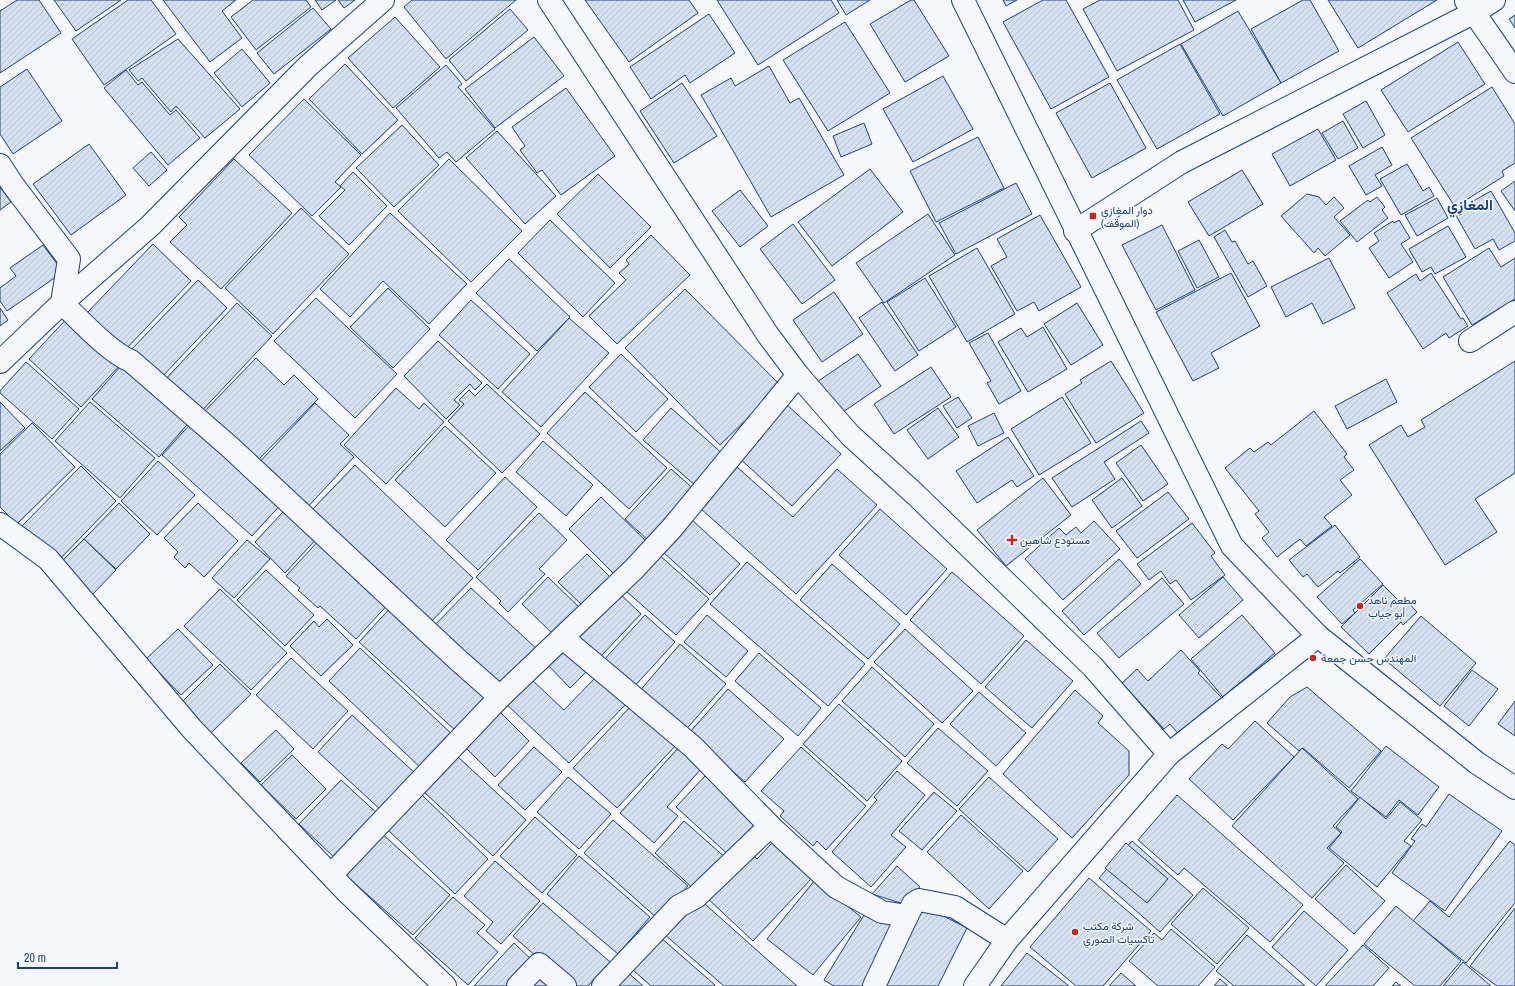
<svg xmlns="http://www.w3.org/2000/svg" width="1515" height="986" font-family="'Archivo Narrow',Vazirmatn,sans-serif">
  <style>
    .building { fill: url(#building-hatch); stroke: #1d3f73 }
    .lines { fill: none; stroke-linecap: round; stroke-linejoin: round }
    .minor-casing { stroke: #1d3f73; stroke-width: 24 }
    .tertiary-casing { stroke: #1d3f73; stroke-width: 24 }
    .minor { stroke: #f4f7fb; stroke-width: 22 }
    .tertiary { stroke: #f4f7fb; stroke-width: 22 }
    .poi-dot { fill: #c62828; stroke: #f4f7fb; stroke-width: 1.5 }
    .labels { text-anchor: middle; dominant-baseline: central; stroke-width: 3; stroke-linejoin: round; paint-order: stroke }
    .poi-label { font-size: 11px; fill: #1d3f73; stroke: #f4f7fb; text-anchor: start }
    .district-label { font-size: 15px; font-weight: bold; fill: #1d3f73; stroke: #f4f7fb }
  </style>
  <defs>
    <pattern id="building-hatch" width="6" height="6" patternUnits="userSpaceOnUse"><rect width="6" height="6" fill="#d5e0f0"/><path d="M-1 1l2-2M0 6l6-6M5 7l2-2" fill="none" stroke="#b6c1d1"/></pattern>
  </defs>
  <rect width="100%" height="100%" fill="#f4f7fb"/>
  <!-- building -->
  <g class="building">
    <path d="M17,0H39L61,33L0,73V11Z"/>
    <path d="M54,0H121L76,31Z"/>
    <path d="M128,0H151L176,34L104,85L72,39Z"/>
    <path d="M163,0H236L222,11L242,38L210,62Z"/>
    <path d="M253,0H306L311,7L256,50L231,17Z"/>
    <path d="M315,0H336L322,10Z"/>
    <path d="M338,0H355L344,8Z"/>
    <path d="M412,0H516L446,59L404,7Z"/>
    <path d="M585,0H689L698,13L629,62Z"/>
    <path d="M717,0H831L839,13L758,65Z"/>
    <path d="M837,0H870L846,15Z"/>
    <path d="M911,0H914L949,56L905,82L870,24Z"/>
    <path d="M1003,0H1017L1006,6Z"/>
    <path d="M1043,0H1066L1109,77L1051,109L1003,22Z"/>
    <path d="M1100,0H1178L1194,30L1117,71L1083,9Z"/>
    <path d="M1183,0H1236L1195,22Z"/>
    <path d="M1303,0H1310L1339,51L1281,83L1251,29Z"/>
    <path d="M1328,0H1437L1358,48Z"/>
    <path d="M313,8L331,29L274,74L257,53Z"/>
    <path d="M510,9L528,30L466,81L449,60Z"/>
    <path d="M1238,11L1281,83L1223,116L1181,44Z"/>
    <path d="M709,14L735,53L690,83L685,75L651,99L630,67Z"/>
    <path d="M1515,15V28L1509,19Z"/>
    <path d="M395,17L440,67L393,108L348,58Z"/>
    <path d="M845,22L890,93L828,131L783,60Z"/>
    <path d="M534,37L564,76L495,128L465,89Z"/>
    <path d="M178,39L240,109L205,138L176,106L171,112L142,78L138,81L129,70Z"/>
    <path d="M1458,42L1485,84L1408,132L1381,90Z"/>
    <path d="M1180,44L1220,114L1157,149L1117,80Z"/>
    <path d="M242,49L270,83L242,107L214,73Z"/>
    <path d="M345,64L398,120L362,154L309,99Z"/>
    <path d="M446,65L462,84L458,87L495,129L456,162L447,152L439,158L396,108Z"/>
    <path d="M769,66L790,103L799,98L844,175L771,217L701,95L731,78L735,86Z"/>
    <path d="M27,69L62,121L13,154L0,134V87Z"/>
    <path d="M126,70L138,85L142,82L170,115L176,110L200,138L168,165L104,88Z"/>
    <path d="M943,76L973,129L913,162L883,109Z"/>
    <path d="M682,83L717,136L674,163L640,111Z"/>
    <path d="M1110,83L1146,148L1092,178L1056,113Z"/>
    <path d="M1492,87L1515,124V163L1502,171L1504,176L1455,207L1411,138Z"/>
    <path d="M566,88L615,156L561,195L542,170L537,173L520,150L525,146L512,127Z"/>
    <path d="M304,99L361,155L335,182L341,187L312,216L249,155Z"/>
    <path d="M1366,101L1385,135L1363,148L1343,114Z"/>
    <path d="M1343,121L1358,148L1338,159L1322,133Z"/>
    <path d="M864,123L872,144L841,157L833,136Z"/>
    <path d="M402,125L439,165L394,207L356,168Z"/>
    <path d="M1318,129L1336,160L1290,186L1272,154Z"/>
    <path d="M497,131L556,196L525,224L466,158Z"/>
    <path d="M978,137L1004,188L936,222L910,171Z"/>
    <path d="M89,144L126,195L71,235L33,184Z"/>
    <path d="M1382,147L1392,165L1375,175L1382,186L1366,195L1349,166Z"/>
    <path d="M151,152L167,170L149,186L133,168Z"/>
    <path d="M234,159L292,213L221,289L170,242L187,225L179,217Z"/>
    <path d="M449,159L522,231L471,282L398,211Z"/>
    <path d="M1407,164L1423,191L1429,187L1434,196L1401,215L1380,179Z"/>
    <path d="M870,169L903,212L832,266L798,222Z"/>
    <path d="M1242,170L1263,204L1209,236L1188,202Z"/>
    <path d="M353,172L387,206L349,245L319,216L345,190L340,186Z"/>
    <path d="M598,174L651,227L610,268L557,214Z"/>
    <path d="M1515,181V211L1501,191Z"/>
    <path d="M1016,183L1032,214L956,254L939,223Z"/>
    <path d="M0,187L11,202L0,210Z"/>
    <path d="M740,190L768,226L740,247L712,211Z"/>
    <path d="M1491,191L1515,233V241L1499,250L1493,239L1475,249L1454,212Z"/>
    <path d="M1307,194L1319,197L1326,205L1334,197L1344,208L1334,217L1350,235L1325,256L1318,248L1314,253L1281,216Z"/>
    <path d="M1377,197L1385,207L1382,210L1388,218L1357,242L1340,221L1368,200L1370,202Z"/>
    <path d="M1437,198L1448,218L1417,236L1405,215Z"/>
    <path d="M301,208L349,254L273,334L225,288Z"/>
    <path d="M390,213L467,284L429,324L383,281L350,317L320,289Z"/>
    <path d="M928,214L955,255L884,303L856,263Z"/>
    <path d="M1040,215L1081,287L1039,311L1034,302L1017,311L991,266L1007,257L997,239Z"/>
    <path d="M550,220L615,283L583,317L518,253Z"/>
    <path d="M1399,220L1410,238L1401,244L1413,262L1389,278L1369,248L1379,241L1374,233L1393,221L1394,223Z"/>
    <path d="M793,224L835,280L802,304L760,249Z"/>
    <path d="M1162,225L1195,290L1156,310L1122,245Z"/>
    <path d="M1448,226L1466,257L1435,274L1431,267L1422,272L1409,249Z"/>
    <path d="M1225,230L1232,242L1235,241L1248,264L1253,261L1267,286L1248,297L1214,237Z"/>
    <path d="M651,235L690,275L617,344L589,316L626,280L619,273L629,264L626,260Z"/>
    <path d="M1199,240L1219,277L1197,288L1178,251Z"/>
    <path d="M153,244L191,281L124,351L85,315Z"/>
    <path d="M43,245L63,272L7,311L0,301V288L16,276L10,268Z"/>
    <path d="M977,248L1015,314L967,342L929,276Z"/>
    <path d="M1489,248L1501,267L1515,258V299L1472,325L1443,277Z"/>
    <path d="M1329,258L1355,308L1323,324L1312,303L1286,317L1271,287Z"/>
    <path d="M509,259L570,317L537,351L476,293Z"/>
    <path d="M1231,273L1260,326L1211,353L1219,368L1193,381L1156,312Z"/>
    <path d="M1431,273L1461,319L1463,318L1468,326L1449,338L1446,333L1423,349L1387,293L1416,274L1420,281Z"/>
    <path d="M925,278L956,327L919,351L887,302Z"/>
    <path d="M198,280L227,308L160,379L130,351Z"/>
    <path d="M388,288L430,329L393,368L350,327Z"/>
    <path d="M685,289L781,386L720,445L625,348Z"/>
    <path d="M834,292L863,334L822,362L793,320Z"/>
    <path d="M316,298L397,374L355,418L274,341Z"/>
    <path d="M471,300L530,354L498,389L439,335Z"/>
    <path d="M882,302L918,355L895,371L859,318Z"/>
    <path d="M237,303L272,336L197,416L162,383Z"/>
    <path d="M1077,303L1103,345L1071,365L1044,324Z"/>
    <path d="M0,308L8,320L0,326Z"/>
    <path d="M71,314L123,362L81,407L29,359Z"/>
    <path d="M569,318L609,353L541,427L502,392Z"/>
    <path d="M1043,327L1067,369L1028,392L998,342L1021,328L1027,337Z"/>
    <path d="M988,333L1021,391L999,404L987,383L991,381L969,343Z"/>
    <path d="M438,341L482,383L475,390L470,384L454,400L460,405L446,419L404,376Z"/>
    <path d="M621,354L668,399L636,432L589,387Z"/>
    <path d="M858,354L881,386L840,414L817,382Z"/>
    <path d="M256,358L284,385L294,375L318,399L253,465L201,415Z"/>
    <path d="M126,360L193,418L159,457L92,399Z"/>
    <path d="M1111,361L1144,413L1096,443L1065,394L1082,383L1080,380Z"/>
    <path d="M1515,361V473L1475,499L1497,532L1445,565L1369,445L1401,425L1408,437L1425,427L1421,420Z"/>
    <path d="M26,362L79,409L52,439L0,393V391Z"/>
    <path d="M931,367L951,397L894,434L874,404Z"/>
    <path d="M1386,379L1397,402L1347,429L1335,406Z"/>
    <path d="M487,384L540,434L502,473L448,421L464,404L459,400L469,390L475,396Z"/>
    <path d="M396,388L419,409L424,403L444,422L386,484L344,445Z"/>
    <path d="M585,392L667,468L629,509L547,433Z"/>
    <path d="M958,397L972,418L957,428L943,406Z"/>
    <path d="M1062,397L1091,443L1039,475L1011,429Z"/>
    <path d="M0,402L25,428L0,451Z"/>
    <path d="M90,402L155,458L120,498L55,441Z"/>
    <path d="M315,403L349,435L340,444L354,457L304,511L256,466Z"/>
    <path d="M786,404L841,454L792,506L738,457Z"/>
    <path d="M671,408L724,455L696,486L643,440Z"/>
    <path d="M938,408L959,437L928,459L907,430Z"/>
    <path d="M1314,411L1347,454L1344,457L1354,470L1340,480L1352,495L1324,517L1332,526L1306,546L1300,539L1277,557L1262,538L1269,532L1255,514L1259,511L1225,468L1250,448L1254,452L1268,442L1271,445Z"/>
    <path d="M994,413L1004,433L978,446L968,426Z"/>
    <path d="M195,419L284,501L252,536L162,455Z"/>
    <path d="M1141,421L1149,433L1104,462L1115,479L1072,507L1052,478Z"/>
    <path d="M32,423L75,467L17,524L0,507V454Z"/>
    <path d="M445,426L496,473L445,527L395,480Z"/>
    <path d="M1008,437L1034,476L1017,487L1012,480L977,503L956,471Z"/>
    <path d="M543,441L593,485L566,516L516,472Z"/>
    <path d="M1141,445L1168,484L1143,501L1116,463Z"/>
    <path d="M158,461L195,495L157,535L121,501Z"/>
    <path d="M355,465L473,578L427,626L309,513Z"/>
    <path d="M81,466L116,501L58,561L22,526Z"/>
    <path d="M737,467L793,517L837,469L877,505L796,594L700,508Z"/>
    <path d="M671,469L697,492L651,543L625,519Z"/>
    <path d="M505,477L537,507L478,570L446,540Z"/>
    <path d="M1043,478L1071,515L1006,566L977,530Z"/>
    <path d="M1122,478L1142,506L1112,528L1092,500Z"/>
    <path d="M1168,492L1189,519L1137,558L1116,531Z"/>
    <path d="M601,497L651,546L619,579L569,529Z"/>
    <path d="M119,503L150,534L116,569L84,539Z"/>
    <path d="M198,503L238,541L204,577L189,563L185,568L174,557L178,552L164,538Z"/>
    <path d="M880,509L947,569L906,615L839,555Z"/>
    <path d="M283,512L320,535L285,573L255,542Z"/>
    <path d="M539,513L567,540L539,569L545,574L508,612L499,603L501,601L476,577Z"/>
    <path d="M691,519L740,564L710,595L662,551Z"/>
    <path d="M1094,521L1120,549L1063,600L1025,559L1059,528L1066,535L1076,527L1081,533Z"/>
    <path d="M1192,523L1215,553L1211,556L1225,575L1191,600L1176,580L1170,584L1161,571L1149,580L1137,564Z"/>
    <path d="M1335,525L1360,557L1340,573L1338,571L1318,587L1307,574L1303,577L1289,560Z"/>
    <path d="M322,537L392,600L356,639L320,606L318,608L298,590L300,588L286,576Z"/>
    <path d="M84,539L116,570L91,596L58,565Z"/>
    <path d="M247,540L270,559L234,598L212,578Z"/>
    <path d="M587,554L613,580L585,608L558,582Z"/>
    <path d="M658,554L709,599L676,635L626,591Z"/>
    <path d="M1119,559L1141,584L1084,635L1062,611Z"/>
    <path d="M1360,559L1383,584L1353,610L1355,613L1342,624L1317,597Z"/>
    <path d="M747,562L865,664L828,706L710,604Z"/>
    <path d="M832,564L900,624L868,659L800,600Z"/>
    <path d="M266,570L314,615L285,646L237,600Z"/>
    <path d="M952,572L1024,636L981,684L910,620Z"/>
    <path d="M548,577L582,610L556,637L522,604Z"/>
    <path d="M1223,577L1243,600L1199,638L1179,615Z"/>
    <path d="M1162,578L1184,604L1119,658L1097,633Z"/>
    <path d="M1383,585L1401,603L1405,599L1417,612L1403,625L1401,622L1369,654L1341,627Z"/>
    <path d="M471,588L539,651L499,692L431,629Z"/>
    <path d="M220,589L287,653L251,690L184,626Z"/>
    <path d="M616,590L641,614L600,657L575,634Z"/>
    <path d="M394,604L493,695L457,732L359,642Z"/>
    <path d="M645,615L675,642L632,689L602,662Z"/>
    <path d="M707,615L748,651L726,677L684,642Z"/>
    <path d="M1242,615L1275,653L1223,697L1191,659Z"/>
    <path d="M1421,616L1476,663L1440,706L1384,659Z"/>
    <path d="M327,619L353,645L321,676L290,646L314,621L319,627Z"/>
    <path d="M178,629L213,665L181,695L146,659Z"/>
    <path d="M905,629L973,691L942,723L874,662Z"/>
    <path d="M1026,640L1073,681L1032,728L985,687Z"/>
    <path d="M680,644L726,684L682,734L637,694Z"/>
    <path d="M563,645L588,670L570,688L545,662Z"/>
    <path d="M360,648L455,737L423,770L329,681Z"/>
    <path d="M1181,650L1200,671L1198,673L1222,698L1180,736L1170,724L1164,729L1122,683L1137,669L1148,681Z"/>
    <path d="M759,653L821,708L798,736L735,681Z"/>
    <path d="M291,658L348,711L313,749L256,695Z"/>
    <path d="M220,664L251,694L210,734L180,704Z"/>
    <path d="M872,667L934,724L905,757L842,701Z"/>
    <path d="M1472,670L1498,689L1469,726L1444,706Z"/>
    <path d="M596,677L626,704L569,763L505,703L530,678L564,710Z"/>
    <path d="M1307,687L1381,751L1349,788L1303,748L1299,751L1267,723L1290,697Z"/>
    <path d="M728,689L784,739L745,782L689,733Z"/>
    <path d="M1075,690L1103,716L1098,723L1129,751V775L1072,838L1003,774Z"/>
    <path d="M979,692L1026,733L996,766L950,724Z"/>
    <path d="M1515,701V736L1498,724Z"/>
    <path d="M839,704L902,761L867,801L803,744Z"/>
    <path d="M631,706L678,743L617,808L573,768Z"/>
    <path d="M499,711L529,741L495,777L465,747Z"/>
    <path d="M352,715L417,775L383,812L318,752Z"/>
    <path d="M1255,721L1294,757L1233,820L1189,779L1222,744L1228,749Z"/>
    <path d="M938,728L988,771L957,806L907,763Z"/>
    <path d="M276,730L294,749L260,782L241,763Z"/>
    <path d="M1386,746L1439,787L1418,815L1399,800L1386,817L1351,791Z"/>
    <path d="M534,747L562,772L525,810L498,785Z"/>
    <path d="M679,747L702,768L667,807L678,816L654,843L620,813Z"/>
    <path d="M801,747L866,806L826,850L817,841L813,846L780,816L784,811L761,791Z"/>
    <path d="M1302,748L1358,799L1333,826L1341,833L1327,848L1344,863L1312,898L1232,826Z"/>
    <path d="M292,755L326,789L296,819L261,785Z"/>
    <path d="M457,756L526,820L493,856L424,792Z"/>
    <path d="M897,771L925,795L891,835L906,847L871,887L832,852L877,800L874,797Z"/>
    <path d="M706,775L762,826L732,858L676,807Z"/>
    <path d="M568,777L611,814L579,849L537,812Z"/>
    <path d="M989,777L1058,839L1028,872L959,809Z"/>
    <path d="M341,780L380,816L337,860L299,824Z"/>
    <path d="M934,792L957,811L922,850L899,831Z"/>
    <path d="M421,794L488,859L455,894L387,829Z"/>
    <path d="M1449,794L1502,831L1445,911L1392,873L1415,841L1411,839L1422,824L1426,827Z"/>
    <path d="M1177,795L1303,905L1270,942L1184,868L1178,875L1138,840Z"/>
    <path d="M1360,797L1386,819L1400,802L1422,820L1404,841L1411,846L1377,887L1329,848L1342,832L1336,827Z"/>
    <path d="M961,815L1023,871L989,909L927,852Z"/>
    <path d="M535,817L577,855L542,893L500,856Z"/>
    <path d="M613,820L688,886L658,919L584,853Z"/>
    <path d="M684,821L728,860L698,893L655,853Z"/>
    <path d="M380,832L450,895L413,935L343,873Z"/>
    <path d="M1132,841L1193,895L1160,932L1099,878Z"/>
    <path d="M1510,841L1515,845V903L1466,963L1413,921L1430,901L1449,917Z"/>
    <path d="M773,842L812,878L753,941L706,897L749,851L757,859Z"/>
    <path d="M1126,843L1168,879L1147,903L1105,868Z"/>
    <path d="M579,856L650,917L618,954L547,894Z"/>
    <path d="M495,861L540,901L501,944L486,931L493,922L464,896Z"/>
    <path d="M1346,865L1385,901L1354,934L1315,899Z"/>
    <path d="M897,866L920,887L904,904L872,894Z"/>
    <path d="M1089,878L1151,931L1103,986H1076L1030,947Z"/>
    <path d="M815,880L861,917L813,975L767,939Z"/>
    <path d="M1203,888L1249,928L1217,964L1171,924Z"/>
    <path d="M453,897L485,925L477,933L498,952L468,985L415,938Z"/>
    <path d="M697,897L797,986H724L664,934Z"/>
    <path d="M543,903L610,962L588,986H570L513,936Z"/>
    <path d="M918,903L967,928L938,986H877Z"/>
    <path d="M1396,906L1461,961L1440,986H1415L1364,944Z"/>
    <path d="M1515,908V986H1497L1470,966Z"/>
    <path d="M867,910L899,926L868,986H834L824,980Z"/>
    <path d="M1304,911L1348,950L1316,986L1272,947Z"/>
    <path d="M1171,929L1215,967L1198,986H1158L1129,961L1154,933L1162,940Z"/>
    <path d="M1247,935L1305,986H1234L1216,971Z"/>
    <path d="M660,937L715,985L714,986H651L632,969Z"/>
    <path d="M514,943L536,964L515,986H474Z"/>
    <path d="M1363,945L1389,968L1373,986H1325Z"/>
    <path d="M1027,953L1069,986H1001Z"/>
    <path d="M1463,962L1491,986H1443Z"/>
    <path d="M624,969L643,986H609Z"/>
    <path d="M538,970L556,986H523Z"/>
    <path d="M1121,973L1136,986H1109Z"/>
    <path d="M1220,979L1228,986H1214Z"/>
    <path d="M1396,982L1401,986H1392Z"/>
  </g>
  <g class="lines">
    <!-- minor casing -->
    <g class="minor-casing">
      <g id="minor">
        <path d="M549,0L768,335L798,375L850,435L916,495L1093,667L1169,754"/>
        <path d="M1466,1L1515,72"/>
        <path d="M0,165L13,185L69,259L62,303C79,319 110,353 131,361L231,448L458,660L500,697"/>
        <path d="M1075,231L1182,162L1475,12L1494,0"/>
        <path d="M1470,341L1515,312"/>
        <path d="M0,362L62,303L150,226L308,66L383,0"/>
        <path d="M0,524L48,559L192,729L345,890L445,986"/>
        <path d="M563,638L693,747L770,826L836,887L882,912L907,916L874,986"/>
        <path d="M331,875L500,697L634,569L672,528L798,375"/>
        <path d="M907,916L913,904L919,900L955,907L1007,940"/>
        <path d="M518,986L539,964L565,986"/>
        <path d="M603,986L679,906L696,897L770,826"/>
        <path d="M975,986L1007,940L1169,754L1318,636"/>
      </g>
    </g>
    <!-- tertiary casing -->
    <g class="tertiary-casing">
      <path id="tertiary" d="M963,0L1232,546L1318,636L1477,763L1515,788"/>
    </g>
    <!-- minor -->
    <use href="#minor" class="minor"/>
    <!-- tertiary -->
    <use href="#tertiary" class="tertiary"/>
  </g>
  <!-- markers -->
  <g class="poi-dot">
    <rect x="1089" y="212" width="8" height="8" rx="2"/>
    <path d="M1010 534h4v4h4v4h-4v4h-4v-4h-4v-4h4z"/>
    <circle cx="1360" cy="606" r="4"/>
    <circle cx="1313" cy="658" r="4"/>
    <circle cx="1075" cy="932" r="4"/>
  </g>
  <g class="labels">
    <!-- poi labels -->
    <g class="poi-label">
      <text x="1101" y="210">دوار المغازي<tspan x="1101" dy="13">(الموقف)</tspan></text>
      <text x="1020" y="540">مستودع شاهين</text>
      <text x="1368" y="600">مطعم ناهد<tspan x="1368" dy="13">أبو جياب</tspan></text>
      <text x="1321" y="658">المهندس حسن جمعة</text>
      <text x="1083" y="926">شركة مكتب<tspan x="1083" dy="13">تاكسيات الصوري</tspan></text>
    </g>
    <!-- district labels -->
    <g class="district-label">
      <text x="1470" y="204">المغازِي</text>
    </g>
  </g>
  <!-- scale -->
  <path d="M18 962v6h99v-6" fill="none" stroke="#1d3f73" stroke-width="2"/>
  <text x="24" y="962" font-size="12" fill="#1d3f73" stroke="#f4f7fb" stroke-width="3" paint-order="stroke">20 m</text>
</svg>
